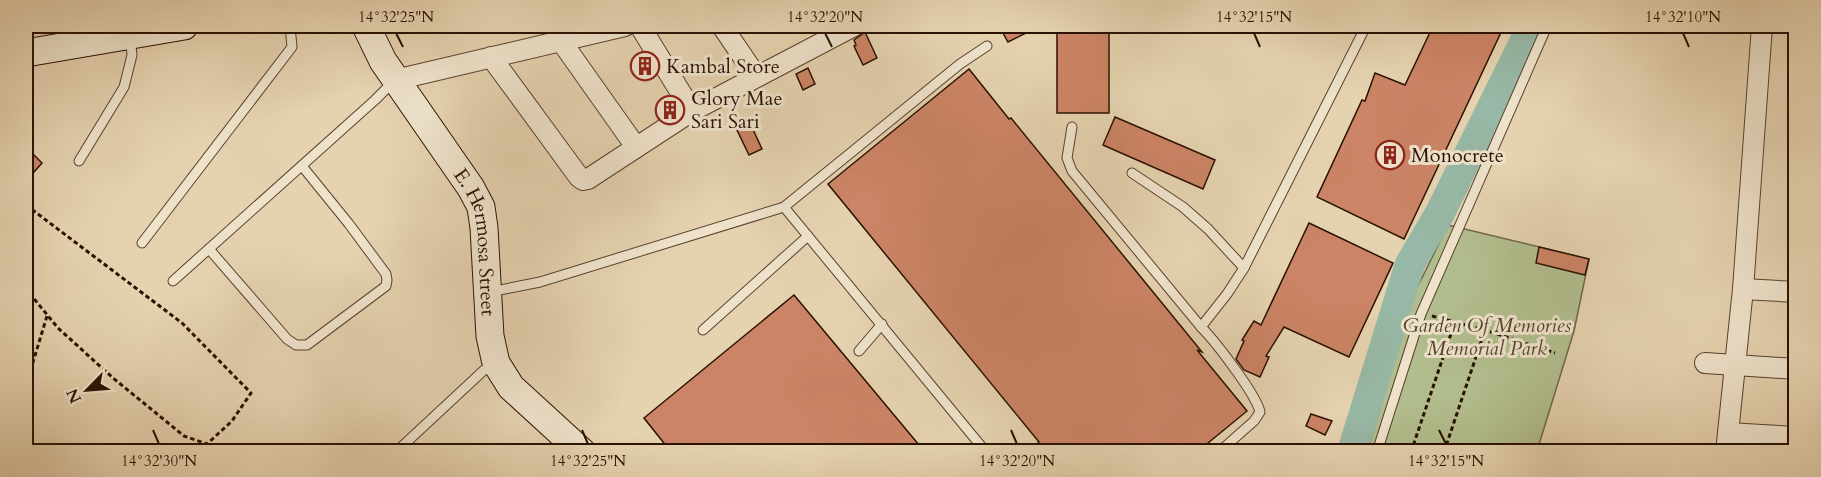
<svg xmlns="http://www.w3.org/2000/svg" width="1821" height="477" font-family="Cardo,serif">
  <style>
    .green { fill: #b2bd8d; stroke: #6e6748; stroke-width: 1.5 }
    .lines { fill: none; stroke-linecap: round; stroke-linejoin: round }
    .river { stroke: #97b8a6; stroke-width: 30 }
    .building { fill: #cb8465; stroke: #2a1103; stroke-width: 1.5 }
    .lane-casing { stroke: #59412e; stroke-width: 11 }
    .street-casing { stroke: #59412e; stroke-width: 22 }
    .secondary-casing { stroke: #2a1103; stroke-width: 29 }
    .path { stroke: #2a1103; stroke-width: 3; stroke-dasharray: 4.5 3; stroke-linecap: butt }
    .lane { stroke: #eee2cb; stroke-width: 9 }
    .street { stroke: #eee2cb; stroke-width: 20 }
    .secondary { stroke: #eee2cb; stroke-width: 27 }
    .ticks { fill: none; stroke: #2a1103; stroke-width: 2 }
    .labels { text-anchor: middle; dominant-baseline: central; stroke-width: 6; stroke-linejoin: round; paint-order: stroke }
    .poi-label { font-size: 20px; fill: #2a1103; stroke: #eee2cb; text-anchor: start }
    .street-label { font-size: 20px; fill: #2a1103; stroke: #eee2cb }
    .park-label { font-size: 20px; font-style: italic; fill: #53452c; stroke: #eee2cb }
    .neatline { fill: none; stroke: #2a1103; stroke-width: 2 }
    .ticks-label { font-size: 15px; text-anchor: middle; fill: #2a1103 }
  </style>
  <rect width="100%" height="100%" fill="#e5d2af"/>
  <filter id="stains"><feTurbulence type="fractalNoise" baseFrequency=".00333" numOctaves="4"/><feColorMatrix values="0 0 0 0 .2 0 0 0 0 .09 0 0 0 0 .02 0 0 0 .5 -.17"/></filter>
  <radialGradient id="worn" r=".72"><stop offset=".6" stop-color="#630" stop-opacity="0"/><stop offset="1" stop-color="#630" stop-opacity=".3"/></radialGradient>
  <!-- green -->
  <path class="green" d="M1448,225L1589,259L1574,331L1537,451L1367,452L1415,292Z"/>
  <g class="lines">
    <!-- river -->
    <path class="river" d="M1352,452L1410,264L1440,213L1532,26"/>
  </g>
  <!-- building -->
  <g class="building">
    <path d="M999,26H1040L1008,42Z"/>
    <rect x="1057" y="26" width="52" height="87"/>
    <path d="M1433,26H1504L1404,239L1317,197L1362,100L1365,101L1375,73L1405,85Z"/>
    <path d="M865,32L877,58L863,65L854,46L856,45L854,40Z"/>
    <path d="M808,68L815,84L803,90L796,74Z"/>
    <path d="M969,69L1009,119L1011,118L1202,352L1197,350L1247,411L1197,452H1027L1039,442L828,184Z"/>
    <path d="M1115,117L1215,160L1203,189L1103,145Z"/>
    <path d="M750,123L762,149L749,155L737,130Z"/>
    <path d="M26,147L42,163L26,181Z"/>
    <path d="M1309,223L1393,263L1349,357L1284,327L1266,356L1269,357L1260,377L1244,370L1236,359L1244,341L1242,340L1254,321L1261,325Z"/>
    <path d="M1539,247L1589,259L1585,275L1536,263Z"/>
    <path d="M794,295L919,445L911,452H671L644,418Z"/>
    <path d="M1311,414L1332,421L1325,435L1306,426Z"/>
  </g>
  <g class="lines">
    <!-- lane casing -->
    <g class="lane-casing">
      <g id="lane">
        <path d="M1072,127L1067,158L1072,171L1201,327L1227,294L1244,268L1366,26"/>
        <path d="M79,161L124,87L132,55L130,37"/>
        <path d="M1132,173L1183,207L1208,229L1244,268"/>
        <path d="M142,243L292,47L290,26"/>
        <path d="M209,249L287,339L296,345H307L386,286L387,280L386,274L349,224L302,166"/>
        <path d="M173,281L375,100L394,81"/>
        <path d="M490,292L540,282L784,207"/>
        <path d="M1201,327C1215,341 1256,394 1260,412L1254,421L1219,452"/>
        <path d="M703,330L808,236"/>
        <path d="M859,351L882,324"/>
        <path d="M396,452L483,371L495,364"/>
        <path d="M986,452L784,207L960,64L987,46"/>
        <path d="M1377,452L1421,314L1547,26"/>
      </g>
    </g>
    <!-- street casing -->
    <g class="street-casing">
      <g id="street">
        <path d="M640,26L692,111"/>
        <path d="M722,26L756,76"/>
        <path d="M561,41L636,147"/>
        <path d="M491,57L579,177L583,180L588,179L692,111L854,26"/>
        <path d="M395,80L625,26"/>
        <path d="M1743,289L1796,292"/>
        <path d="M1705,363L1796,369"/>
        <path d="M1728,433L1796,437"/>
        <path d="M1726,452L1743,289L1762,26"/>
      </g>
    </g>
    <!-- secondary casing -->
    <g class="secondary-casing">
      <g id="secondary">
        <path id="s1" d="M366,26L383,61L471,188L481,207L484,228L490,336L496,363L511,387L582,452"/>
        <path d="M26,53L184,26"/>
      </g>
    </g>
    <!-- path -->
    <g class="path">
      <path d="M26,205L182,323L251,393L232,421L207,444L184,436L113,378L58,328L26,289"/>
      <path d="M1432,316L1485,330L1555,353"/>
      <path d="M26,385L47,316"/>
      <path d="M26,440L35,452"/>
      <path d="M201,452L207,444"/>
      <path d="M1411,452L1455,322"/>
      <path d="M1444,452L1485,330"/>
    </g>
    <!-- lane -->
    <use href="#lane" class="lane"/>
    <!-- street -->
    <use href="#street" class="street"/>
    <!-- secondary -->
    <use href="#secondary" class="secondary"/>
  </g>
  <!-- ticks -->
  <path class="ticks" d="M396,33L403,47M825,33L832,47M1254,33L1260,47M1683,33L1689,47M153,430L159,444M582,430L588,444M1011,430L1017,444M1439,430L1446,444"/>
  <!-- icons -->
  <defs>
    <g id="building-ring" transform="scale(1.5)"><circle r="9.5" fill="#eee2cb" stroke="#8f2418" stroke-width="1.5"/><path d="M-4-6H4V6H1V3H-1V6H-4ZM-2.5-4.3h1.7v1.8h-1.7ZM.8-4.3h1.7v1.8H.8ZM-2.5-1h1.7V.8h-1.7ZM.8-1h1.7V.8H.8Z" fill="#8f2418"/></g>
  </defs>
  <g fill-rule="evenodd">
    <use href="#building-ring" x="645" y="66"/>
    <use href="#building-ring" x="670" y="110"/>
    <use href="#building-ring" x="1390" y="155"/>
  </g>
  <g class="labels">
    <!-- poi labels -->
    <g class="poi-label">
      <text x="666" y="66">Kambal Store</text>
      <text x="691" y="98">Glory Mae<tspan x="691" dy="23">Sari Sari</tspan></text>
      <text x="1411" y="155">Monocrete</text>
    </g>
    <!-- street labels -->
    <g class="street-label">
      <text stroke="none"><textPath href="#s1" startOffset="248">E. Hermosa Street</textPath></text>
    </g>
    <!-- park labels -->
    <g class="park-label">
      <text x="1487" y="325">Garden Of Memories<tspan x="1487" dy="23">Memorial Park</tspan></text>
    </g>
  </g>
  <!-- margin -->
  <rect width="1821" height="477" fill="none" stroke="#e5d2af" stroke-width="66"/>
  <!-- north arrow -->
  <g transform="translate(87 390) rotate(245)" stroke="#eee2cb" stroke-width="4.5" paint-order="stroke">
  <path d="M0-4.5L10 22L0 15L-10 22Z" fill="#2a1103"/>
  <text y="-9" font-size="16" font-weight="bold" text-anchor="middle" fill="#2a1103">N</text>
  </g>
  <rect x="33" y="33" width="1755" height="411" class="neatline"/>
  <g class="ticks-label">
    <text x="396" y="22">14°32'25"N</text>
    <text x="825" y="22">14°32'20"N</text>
    <text x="1254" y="22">14°32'15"N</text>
    <text x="1683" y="22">14°32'10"N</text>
    <text x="159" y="466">14°32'30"N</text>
    <text x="588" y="466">14°32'25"N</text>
    <text x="1017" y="466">14°32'20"N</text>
    <text x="1446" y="466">14°32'15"N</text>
  </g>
  <rect width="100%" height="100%" filter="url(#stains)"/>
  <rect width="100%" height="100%" fill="url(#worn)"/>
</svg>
